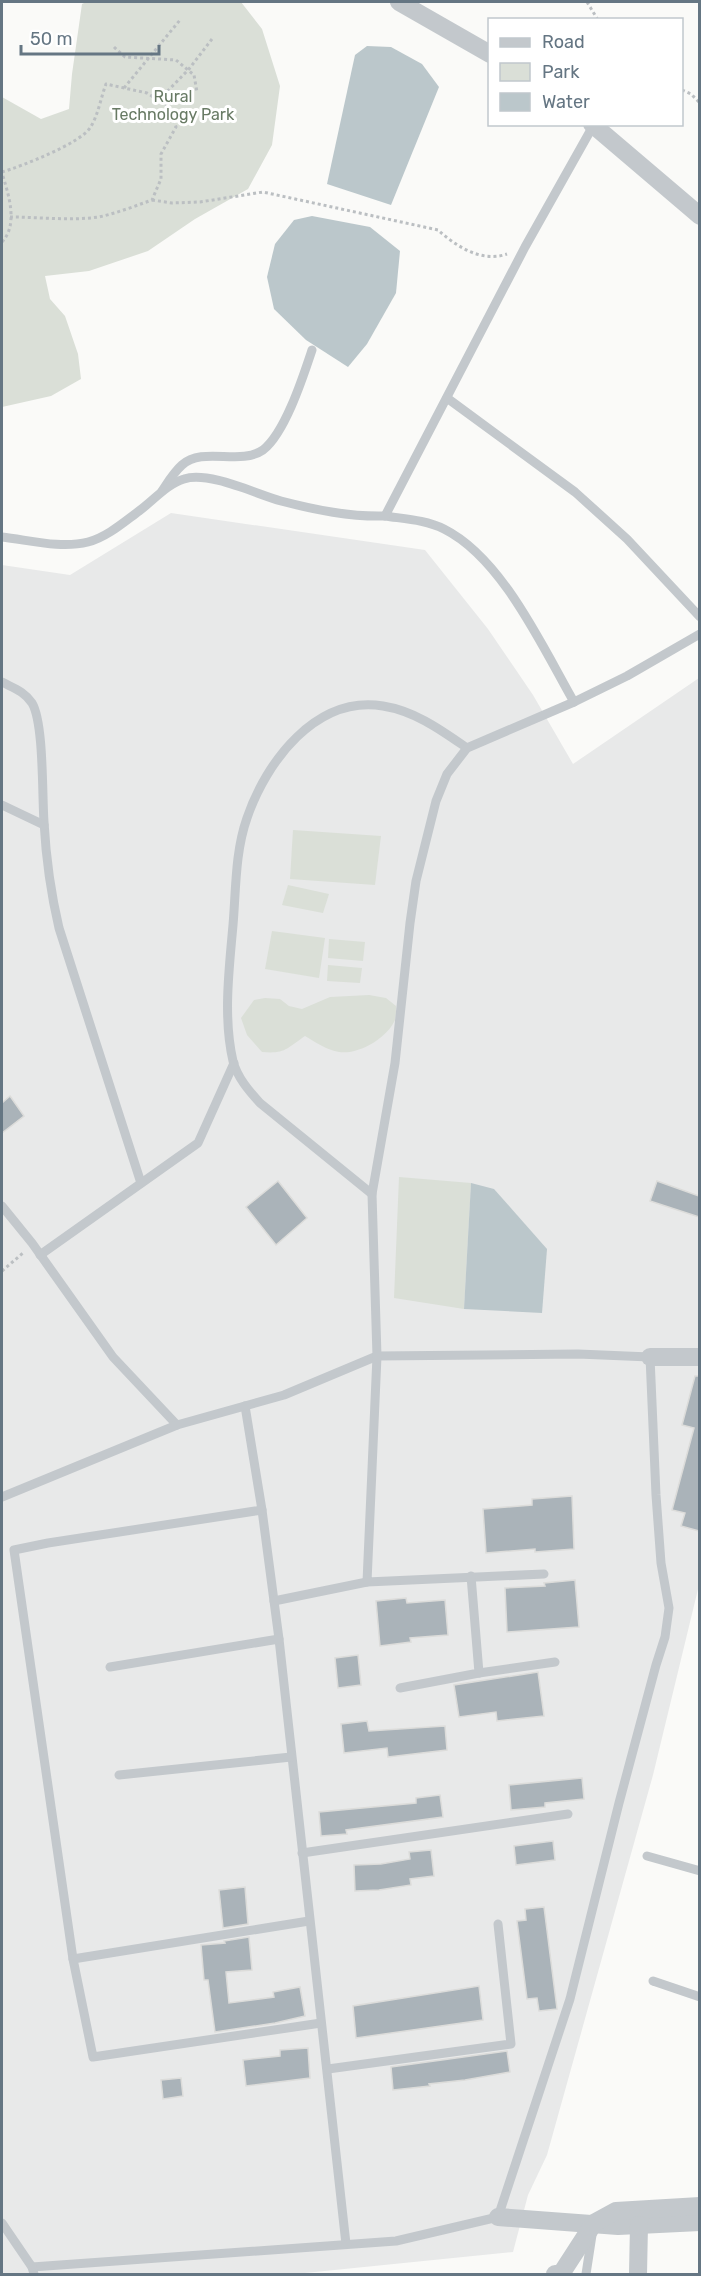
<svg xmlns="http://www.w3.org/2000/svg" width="701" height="2276" font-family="Rubik,sans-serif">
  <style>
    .built { fill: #e8e9e9 }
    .green { fill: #dadfd7 }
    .water { fill: #bbc7cb }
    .building { fill: #aab3b9; stroke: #dcdcda; stroke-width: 1.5 }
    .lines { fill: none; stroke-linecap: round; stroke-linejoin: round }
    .path { stroke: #bbbfc2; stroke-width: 3; stroke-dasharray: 3 3; stroke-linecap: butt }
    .service { stroke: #c3c8cc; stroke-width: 9 }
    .minor { stroke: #c3c8cc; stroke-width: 18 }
    .labels { text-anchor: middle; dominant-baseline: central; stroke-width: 6; stroke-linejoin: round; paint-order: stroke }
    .park-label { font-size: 16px; fill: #687a64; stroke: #fff }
  </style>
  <rect width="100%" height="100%" fill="#fafaf8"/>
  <!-- built -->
  <path class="built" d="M171,513L425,550L488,629L533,695L573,764L699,678V1585L653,1775L547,2155L528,2195L513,2252L295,2274H2V565L70,575Z"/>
  <!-- green -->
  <g class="green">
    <path d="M86,2H241L262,29L280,86L272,145L248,189L195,219L148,251L89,271L45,276L50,299L65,316L78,354L81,379L51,396L2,407V97L41,119L69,109L72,74L82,4Z"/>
    <path d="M293,830L381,836L375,885L290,879Z"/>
    <path d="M288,885L329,894L323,913L282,905Z"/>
    <path d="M272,931L325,938L319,978L265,969Z"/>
    <path d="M329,939L365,942L363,961L328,958Z"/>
    <path d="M328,965L362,968L360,983L327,981Z"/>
    <path d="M369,995L386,998L396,1006C396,1010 396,1016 395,1020C387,1038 359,1055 339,1052C327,1050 315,1042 305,1036C286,1049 285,1054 262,1052L247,1035L241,1018L254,1000L265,998L280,999L289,1006L302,1009L330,997Z"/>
    <path d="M399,1177L471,1183L464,1309L394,1298Z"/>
  </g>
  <!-- water -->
  <g class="water">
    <path d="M367,46L391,47L422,64L439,87L391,205L327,184L355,55Z"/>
    <path d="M312,216L370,227L400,251L396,293L367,344L348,367L306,340L274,309L267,277L275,244L294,220Z"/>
    <path d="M471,1183L494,1189L547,1249L542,1313L464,1309Z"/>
  </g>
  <!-- building -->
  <g class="building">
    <path d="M10,1096L24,1116L2,1133V1103Z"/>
    <path d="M278,1181L307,1218L276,1245L246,1207Z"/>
    <path d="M657,1181L699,1196V1217L650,1201Z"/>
    <path d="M695,1376H699V1531L681,1526L685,1513L672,1510L694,1428L682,1425Z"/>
    <path d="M572,1496L574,1549L535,1552V1549L486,1553L483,1509L532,1505V1499Z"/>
    <path d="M575,1580L579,1627L507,1632L505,1588L545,1586L544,1583Z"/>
    <path d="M406,1598L407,1603L445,1600L448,1635L410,1638L411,1642L380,1646L376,1601Z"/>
    <path d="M358,1655L361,1685L338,1688L335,1658Z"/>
    <path d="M538,1672L544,1716L497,1721L496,1712L459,1717L454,1685Z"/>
    <path d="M367,1721L369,1731L445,1726L447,1750L388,1757L387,1748L344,1753L341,1724Z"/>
    <path d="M582,1778L584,1799L545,1803V1807L511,1810L509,1785Z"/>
    <path d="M440,1795L443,1817L346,1830L347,1834L321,1836L319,1812L416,1803V1798Z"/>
    <path d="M553,1841L555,1860L516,1865L514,1846Z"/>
    <path d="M431,1850L434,1876L410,1879L411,1885L379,1890L355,1891L354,1865L381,1864L410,1859L409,1852Z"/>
    <path d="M245,1887L248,1924L223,1928L219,1890Z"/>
    <path d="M544,1907L557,2009L539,2011L537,1998L527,1999L517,1921L526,1920L525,1909Z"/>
    <path d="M249,1937L252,1970L226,1972L229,2003L274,1997L273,1992L300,1987L305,2016L275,2023L215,2032L208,1980H204L201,1945L225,1943L224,1941Z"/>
    <path d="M479,1986L483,2020L356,2038L353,2006Z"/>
    <path d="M308,2048L310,2078L246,2086L243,2060L280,2056V2050Z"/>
    <path d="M507,2051L510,2072L465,2080L429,2084L430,2086L393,2090L391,2067Z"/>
    <path d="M181,2078L183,2096L163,2099L161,2080Z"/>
  </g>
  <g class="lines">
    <!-- path -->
    <g class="path">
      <path d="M587,2L598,20"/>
      <path d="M114,47L125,57L176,60L194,75L197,92"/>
      <path d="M124,88L180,20"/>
      <path d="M682,90L691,94L700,103"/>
      <path d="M159,100L189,69L212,39"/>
      <path d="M2,172C22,166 79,144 90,128C98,116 101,97 106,84L147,93L169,107L176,127L161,154V179L152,200C135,206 117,213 99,217C70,221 39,217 10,217"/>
      <path d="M152,200L172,203L200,202L263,192L438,230C456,246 481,263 507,254"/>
      <path d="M2,242C19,224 8,193 2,173"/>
      <path d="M2,1271L23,1253"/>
    </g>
    <!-- service -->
    <g class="service">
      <path d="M593,126L525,247L385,516C405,519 426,520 444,529C502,558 542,646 574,702L627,676L700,634"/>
      <path d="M447,398L575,492L627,539L700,617"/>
      <path d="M162,491C168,482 174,472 182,465C203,446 240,466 263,450C285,433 303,377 312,350"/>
      <path d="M2,537C29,540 61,549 88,542C107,537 124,522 139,511C153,501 167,484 184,479C209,471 256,494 281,501C316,510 350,517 385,516"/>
      <path d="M2,682C13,688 24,691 32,703C44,723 42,795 44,822C46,858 51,894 59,928L141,1183"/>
      <path d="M2,805L44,825"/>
      <path d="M372,1194L260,1103C249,1091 237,1077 233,1061C223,1018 229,970 233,925C236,890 235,852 247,818C266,762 316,695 383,706C415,711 441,730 467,748"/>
      <path d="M2,1206L32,1243L113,1357L177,1425"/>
      <path d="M40,1255L198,1143L234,1063"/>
      <path d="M245,1406L262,1510L279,1639L346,2244"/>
      <path d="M2,1497L177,1425L284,1395L377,1356L578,1354L650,1357L656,1495L661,1563L669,1608L665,1637L656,1665L619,1803L570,1999L498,2217L396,2241L32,2267"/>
      <path d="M262,1510L48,1543L14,1550L73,1959L93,2057L321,2023"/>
      <path d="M544,1574L367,1582L377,1356L372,1194L395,1063L410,923L416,881L436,801L447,774L467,748L574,702"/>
      <path d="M274,1601L367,1582"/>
      <path d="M110,1667L279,1639"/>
      <path d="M479,1673L555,1662"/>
      <path d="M400,1688L479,1673L471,1576"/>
      <path d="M119,1775L291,1757"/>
      <path d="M302,1853L568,1814"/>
      <path d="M647,1856L700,1871"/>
      <path d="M73,1959L309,1921"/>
      <path d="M653,1981L700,1997"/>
      <path d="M328,2069L511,2044L498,1924"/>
      <path d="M2,2223L32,2267L34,2274"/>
      <path d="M586,2274L592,2235"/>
    </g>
    <!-- minor -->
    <g class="minor">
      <path d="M399,2L490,54"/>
      <path d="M592,124L700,216"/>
      <path d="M650,1357H700"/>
      <path d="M498,2217L618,2226L700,2222"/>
      <path d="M555,2274H561L594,2223L616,2211L700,2206"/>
      <path d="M638,2274L639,2225"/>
    </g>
  </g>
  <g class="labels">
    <!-- park labels -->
    <g class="park-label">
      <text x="173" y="96">Rural<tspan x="173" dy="18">Technology Park</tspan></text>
    </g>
  </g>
  <!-- border -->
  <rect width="701" height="2276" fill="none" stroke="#657683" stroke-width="6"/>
  <!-- legend -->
  <rect x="488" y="18" width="195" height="108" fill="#ffffff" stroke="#c1c8cd" stroke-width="1.5"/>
  <rect x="500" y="38" width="30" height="9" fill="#c3c8cc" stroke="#c1c8cd" stroke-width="1.5"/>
  <text x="542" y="48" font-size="18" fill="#657683">Road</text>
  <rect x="500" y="63" width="30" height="18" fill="#dadfd7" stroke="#c1c8cd" stroke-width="1.5"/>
  <text x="542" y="78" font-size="18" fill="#657683">Park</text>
  <rect x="500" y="93" width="30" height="18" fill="#bbc7cb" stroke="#c1c8cd" stroke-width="1.5"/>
  <text x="542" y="108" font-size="18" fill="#657683">Water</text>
  <!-- scale -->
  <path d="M21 45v9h138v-9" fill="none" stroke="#657683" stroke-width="3"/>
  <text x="30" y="45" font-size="18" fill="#657683" stroke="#ffffff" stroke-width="4.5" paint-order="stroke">50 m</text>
</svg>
